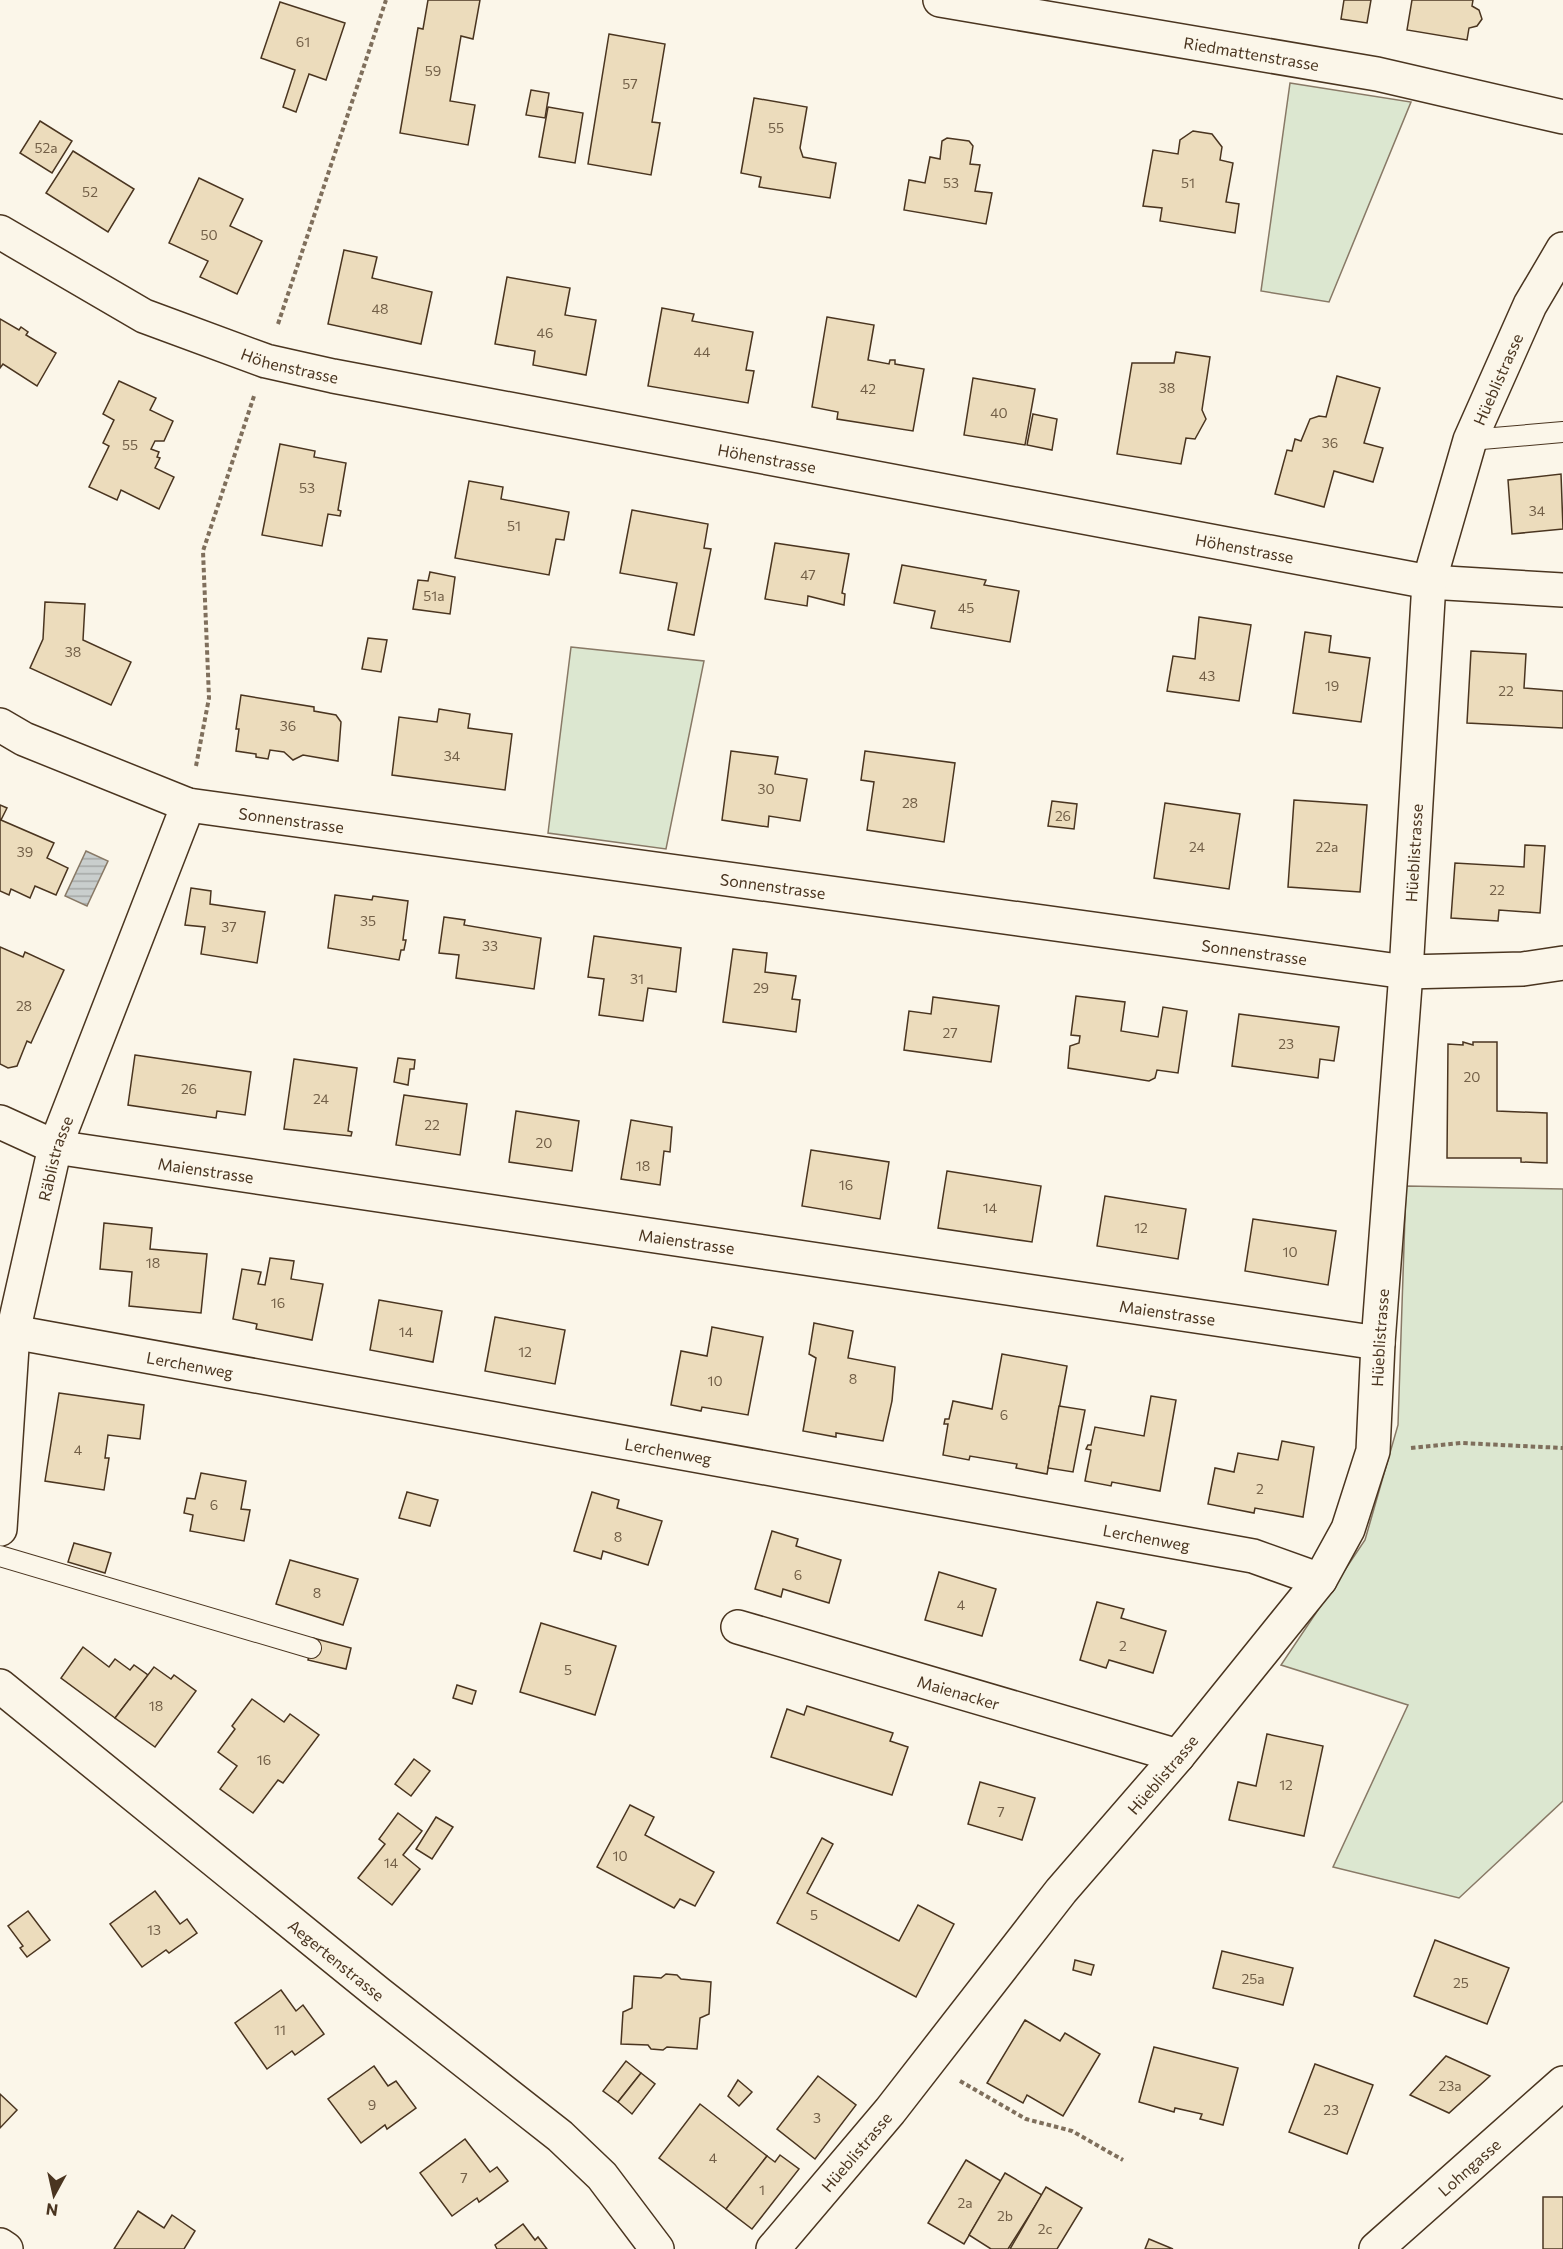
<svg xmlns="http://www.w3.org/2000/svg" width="1563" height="2249" font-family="Commissioner,sans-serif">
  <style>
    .green { fill: #dce7d0; stroke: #887966; stroke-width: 1.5 }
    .water { fill: url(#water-rules); stroke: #887966; stroke-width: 1.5 }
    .building { fill: #ecdcbc; stroke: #4a3520; stroke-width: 1.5 }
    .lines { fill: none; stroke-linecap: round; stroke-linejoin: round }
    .lane-casing { stroke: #4a3520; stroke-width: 22 }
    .street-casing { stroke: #4a3520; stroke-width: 36 }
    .path { stroke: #7f6f5c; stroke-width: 4; stroke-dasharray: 4.5 3; stroke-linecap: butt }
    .lane { stroke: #fbf6e9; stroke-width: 20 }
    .street { stroke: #fbf6e9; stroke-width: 33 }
    .labels { text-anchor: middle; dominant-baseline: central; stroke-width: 4.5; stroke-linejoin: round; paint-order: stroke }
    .number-label { font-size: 14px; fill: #725f47 }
    .street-label { font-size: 16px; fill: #4a3520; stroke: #fbf6e9 }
  </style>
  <defs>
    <pattern id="water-rules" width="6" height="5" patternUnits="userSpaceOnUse" patternTransform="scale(1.5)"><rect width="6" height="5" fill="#c9cecd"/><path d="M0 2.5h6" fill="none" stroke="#a5a8a6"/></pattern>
  </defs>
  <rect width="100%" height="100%" fill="#fbf6e9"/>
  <!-- green -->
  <g class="green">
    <path d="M1290,83L1411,102L1329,302L1261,291Z"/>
    <path d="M571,647L704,661L666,849L548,833Z"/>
    <path d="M1406,1186L1563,1189V1801L1459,1898L1333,1867L1408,1705L1281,1665L1365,1540L1398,1425Z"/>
  </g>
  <!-- water -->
  <path class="water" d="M86,851L108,861L87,906L65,896Z"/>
  <!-- building -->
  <g class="building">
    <path d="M428,0H480L473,39L461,36L450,101L475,105L468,145L400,133L418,28L423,29Z"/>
    <path d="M1344,0H1371L1367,23L1341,19Z"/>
    <path d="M1412,0H1473L1472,6L1479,10L1482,19L1477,26L1469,28L1467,40L1407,30Z"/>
    <path d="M280,2L345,23L326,80L309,74L296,112L283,107L295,70L261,58Z"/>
    <path d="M609,34L665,44L652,122L660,123L651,175L588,164Z"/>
    <path d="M531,90L549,93L545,118L526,115Z"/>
    <path d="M754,98L807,107L800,148L803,157L836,163L830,198L759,187L761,177L741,173Z"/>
    <path d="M548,107L583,113L575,163L539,157Z"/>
    <path d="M40,121L72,141L52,173L20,153Z"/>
    <path d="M1193,131L1212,134L1222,147L1220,160L1233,163L1226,202L1239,204L1235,233L1160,221L1162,208L1143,206L1153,150L1178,154L1180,140Z"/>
    <path d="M947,138L969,141L973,146L970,164L980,165L975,191L992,193L986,224L904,210L909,180L925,183L930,157L940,159L942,141Z"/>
    <path d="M73,151L134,189L108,232L46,193Z"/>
    <path d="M199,178L243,199L230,226L262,241L237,294L200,277L208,261L169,243Z"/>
    <path d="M344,250L377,257L372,278L432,292L421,344L328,324Z"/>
    <path d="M507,277L570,288L565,315L596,320L586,375L533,365L535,351L495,344Z"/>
    <path d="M662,308L694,314L692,321L753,332L746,370L754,371L748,403L648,386Z"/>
    <path d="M827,317L874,325L868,360L889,364L890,360H895V364L924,369L913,431L837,419L838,412L812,407Z"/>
    <path d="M0,319L19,330L21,327L28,332L26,335L56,353L37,386L3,364L0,368Z"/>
    <path d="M1176,352L1210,357L1202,410L1206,419L1195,439L1186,438L1181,464L1117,454L1132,363H1174Z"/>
    <path d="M1337,376L1380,388L1364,443L1383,448L1373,482L1334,471L1324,507L1275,494L1287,450L1292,451L1295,439L1301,441L1310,419L1319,416L1326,417Z"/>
    <path d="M973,378L1035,389L1025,445L964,435Z"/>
    <path d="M119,381L156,398L150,410L173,421L164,441H155L151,449L159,452L157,457L160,458L155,468L174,477L159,509L121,490L117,500L89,487L109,446L103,443L114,420L103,414Z"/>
    <path d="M1033,414L1057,419L1052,450L1027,445Z"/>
    <path d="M280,444L315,451L314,457L346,463L338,510L341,511L340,516L328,514L322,546L262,535Z"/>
    <path d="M1561,474L1563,529L1512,534L1508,480Z"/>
    <path d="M469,481L503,487L501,499L569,512L564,540L556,539L549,575L455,558Z"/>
    <path d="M632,510L708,524L704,548L711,549L694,635L668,630L677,583L620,573Z"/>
    <path d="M775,543L849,554L842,593L845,594L844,605L808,596L807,606L765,599Z"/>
    <path d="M902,565L986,580L984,585L1019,591L1010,642L931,628L935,611L894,603Z"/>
    <path d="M430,572L455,577L450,614L413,609L418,580L428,581Z"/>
    <path d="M45,602L85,604L83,640L131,662L111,705L30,668L43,639Z"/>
    <path d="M1199,617L1251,625L1239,701L1167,691L1173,656L1195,659Z"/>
    <path d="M1305,632L1331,636L1329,652L1370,658L1361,722L1293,713Z"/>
    <path d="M368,638L387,640L381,672L362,669Z"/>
    <path d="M1471,651L1526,654L1524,688L1563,691V728L1467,723Z"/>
    <path d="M241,695L314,707V711L336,715L341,722L338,761L303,755L293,760L284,752L270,750L268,759L256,757V754L236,751L239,729H236Z"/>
    <path d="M439,709L470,714L468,728L512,734L505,790L392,775L399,717L437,722Z"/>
    <path d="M731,751L778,757L775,774L807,779L800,821L769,816L768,827L722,820Z"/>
    <path d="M865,751L955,763L944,842L867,830L874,782L861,780Z"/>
    <path d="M1294,800L1367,805L1360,892L1288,887Z"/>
    <path d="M1052,801L1077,804L1074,829L1048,826Z"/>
    <path d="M1165,803L1240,814L1229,889L1154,878Z"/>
    <path d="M0,805L7,808L1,820L54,843L47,858L68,868L56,895L35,886L30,898L11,889L9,895L0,891Z"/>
    <path d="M1525,845L1545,846L1540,913L1499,910L1498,921L1451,918L1455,863L1524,867Z"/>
    <path d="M191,888L211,891L210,904L265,912L257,963L201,954L205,927L185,925Z"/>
    <path d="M335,895L372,900L373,896L408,901L403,940H406L404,950H401L399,960L328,948Z"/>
    <path d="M444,917L465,920L464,925L541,938L534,989L456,978L459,955L439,953Z"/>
    <path d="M594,936L681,948L676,992L648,988L643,1021L599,1015L604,979L588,977Z"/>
    <path d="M0,947L23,957L25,952L64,970L31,1043L27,1041L17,1066L8,1068L0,1064Z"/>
    <path d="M733,949L767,953L765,972L796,976L792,999L800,1000L796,1032L723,1022Z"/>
    <path d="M1076,996L1125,1002L1121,1031L1158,1037L1163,1007L1187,1011L1178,1073L1157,1070L1155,1078L1149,1081L1068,1068L1070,1046L1079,1043L1080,1036L1071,1035Z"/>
    <path d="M933,997L999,1006L991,1062L904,1050L909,1011L931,1014Z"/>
    <path d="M1239,1014L1339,1027L1334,1061L1320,1059L1318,1078L1232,1066Z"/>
    <path d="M1463,1042L1473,1045V1042H1497V1111L1547,1113V1163L1521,1162V1158H1447L1448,1044L1463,1045Z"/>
    <path d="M135,1055L251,1072L245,1115L217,1111L216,1118L128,1105Z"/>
    <path d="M398,1058L415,1060L414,1069H410L408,1085L394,1082Z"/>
    <path d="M294,1059L357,1068L348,1131L352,1132L351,1136L284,1129Z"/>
    <path d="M404,1095L467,1104L460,1155L396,1145Z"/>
    <path d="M516,1111L579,1121L572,1171L509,1162Z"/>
    <path d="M631,1120L672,1127L670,1152L664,1151L660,1185L621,1179Z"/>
    <path d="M811,1150L889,1162L880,1219L802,1206Z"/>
    <path d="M947,1171L1041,1186L1032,1242L938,1228Z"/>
    <path d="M1105,1196L1186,1209L1178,1259L1097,1246Z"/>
    <path d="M1253,1219L1336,1231L1328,1285L1245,1271Z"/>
    <path d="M104,1223L152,1228L150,1249L207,1254L201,1313L129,1306L132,1272L100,1269Z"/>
    <path d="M270,1258L294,1261L291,1279L323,1284L312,1340L256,1329L257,1324L233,1319L242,1269L261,1272L258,1284L265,1285Z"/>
    <path d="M379,1300L442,1311L433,1362L370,1350Z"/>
    <path d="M495,1317L565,1330L555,1384L485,1371Z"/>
    <path d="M814,1323L853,1331L848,1358L895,1367L892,1401L883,1441L836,1433V1437L803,1431L816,1358L809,1354Z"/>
    <path d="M712,1327L763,1337L748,1415L702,1407L701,1411L671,1405L681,1351L707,1356Z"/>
    <path d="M1002,1354L1067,1366L1047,1474L1016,1468L1017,1464L970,1456L969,1460L943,1455L948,1424H944L945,1419H949L953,1401L992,1409Z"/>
    <path d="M59,1393L144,1405L140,1439L108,1435L105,1458H109L104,1490L45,1481Z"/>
    <path d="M1151,1396L1176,1400L1160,1491L1112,1482L1111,1486L1085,1481L1091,1450L1086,1449L1088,1445H1091L1095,1427L1144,1436Z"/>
    <path d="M1059,1406L1085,1410L1073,1472L1048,1468Z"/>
    <path d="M1282,1441L1314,1447L1303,1517L1255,1508L1254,1513L1208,1504L1215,1468L1234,1472L1238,1453L1278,1460Z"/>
    <path d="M201,1473L246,1481L241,1509L250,1510L244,1541L190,1531L193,1515L184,1513L187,1498L195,1499Z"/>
    <path d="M407,1492L438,1500L430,1526L399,1518Z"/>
    <path d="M592,1492L619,1500L617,1508L662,1521L648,1565L603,1551L601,1559L574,1551Z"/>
    <path d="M772,1531L798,1539L796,1546L841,1560L829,1603L783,1589L781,1597L755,1589Z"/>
    <path d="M74,1543L111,1553L105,1573L68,1562Z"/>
    <path d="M290,1560L358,1579L343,1625L276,1604Z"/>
    <path d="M939,1572L996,1589L982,1636L925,1620Z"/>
    <path d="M1097,1602L1124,1609L1121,1618L1166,1631L1153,1673L1109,1660L1106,1668L1080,1660Z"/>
    <path d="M541,1623L616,1646L595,1715L520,1692Z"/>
    <path d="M313,1638L351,1648L346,1669L308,1660Z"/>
    <path d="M83,1647L109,1667L115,1659L130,1670L134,1665L148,1675L115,1718L61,1678Z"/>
    <path d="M154,1667L171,1679L174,1675L196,1691L155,1747L115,1718Z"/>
    <path d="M457,1685L476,1691L472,1704L453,1698Z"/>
    <path d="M252,1699L284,1722L290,1714L319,1735L283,1783L278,1780L253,1813L220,1789L237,1766L218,1752L235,1729L232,1726Z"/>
    <path d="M807,1706L893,1733L890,1741L908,1747L892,1795L771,1757L787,1709L804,1715Z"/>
    <path d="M1267,1734L1323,1746L1304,1836L1229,1820L1238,1782L1256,1786Z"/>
    <path d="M414,1759L430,1771L411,1796L395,1784Z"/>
    <path d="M980,1782L1035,1798L1022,1840L968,1824Z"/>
    <path d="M630,1805L654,1817L645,1835L714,1872L695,1906L680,1899L674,1908L597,1867Z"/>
    <path d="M398,1813L422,1831L403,1855L420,1869L392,1905L358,1878L385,1844L379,1839Z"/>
    <path d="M436,1817L453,1827L432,1859L416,1849Z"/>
    <path d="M822,1838L833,1844L807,1893L899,1941L918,1905L954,1924L916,1997L777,1923Z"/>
    <path d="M155,1891L180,1924L187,1919L197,1933L169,1953L166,1950L142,1967L110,1924Z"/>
    <path d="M28,1911L50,1940L27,1957L20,1948L23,1946L8,1926Z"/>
    <path d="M1435,1940L1509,1968L1487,2024L1414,1996Z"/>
    <path d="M1222,1951L1293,1968L1283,2005L1213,1988Z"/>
    <path d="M1075,1960L1094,1965L1091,1975L1073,1970Z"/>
    <path d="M666,1974L677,1975L681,1979L711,1982L709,2014L700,2018L697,2049L667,2047L663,2050L651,2049L648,2045L621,2044L623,2012L632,2008L634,1976L661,1978Z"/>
    <path d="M281,1990L296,2011L303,2005L324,2034L295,2055L292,2051L267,2069L235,2023Z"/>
    <path d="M1025,2020L1060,2041L1065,2033L1100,2054L1063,2116L1027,2095L1023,2103L987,2083Z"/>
    <path d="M1154,2047L1238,2068L1223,2125L1200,2119L1202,2114L1175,2108L1174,2112L1139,2102Z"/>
    <path d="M1446,2056L1490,2076L1449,2113L1410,2095Z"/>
    <path d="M626,2061L641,2073L618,2102L603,2091Z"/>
    <path d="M1315,2064L1373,2085L1347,2154L1289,2132Z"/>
    <path d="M374,2066L388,2086L396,2081L416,2108L387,2129L385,2125L361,2143L328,2099Z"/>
    <path d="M641,2073L655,2084L632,2114L618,2102Z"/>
    <path d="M818,2076L856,2105L815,2159L777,2129Z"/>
    <path d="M738,2080L752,2092L739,2106L728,2096Z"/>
    <path d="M0,2094L17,2110L0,2128Z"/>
    <path d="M700,2104L767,2156L726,2209L659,2158Z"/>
    <path d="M465,2139L490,2172L497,2167L508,2181L479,2202L477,2198L452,2216L420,2173Z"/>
    <path d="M780,2155L799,2169L752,2229L726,2209L767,2156L775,2162Z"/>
    <path d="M966,2160L1001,2181L964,2244L928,2223Z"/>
    <path d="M1005,2173L1042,2195L1008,2249H991L969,2235Z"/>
    <path d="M1046,2187L1082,2208L1057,2249H1010Z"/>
    <rect x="1543" y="2197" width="20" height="52"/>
    <path d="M138,2211L164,2228L172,2215L195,2231L184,2249H114Z"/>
    <path d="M523,2224L535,2240L538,2237L547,2249H497L495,2245Z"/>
    <path d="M1149,2239L1173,2249H1145Z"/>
  </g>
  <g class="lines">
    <!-- lane casing -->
    <g class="lane-casing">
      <g id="lane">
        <path d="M1470,440L1563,432"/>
        <path d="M0,1556L311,1648"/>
      </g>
    </g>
    <!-- street casing -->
    <g class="street-casing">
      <g id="street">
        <path id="s1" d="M940,0L1377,74L1563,117"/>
        <path id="s2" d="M0,232L144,316L266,361L333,376L1429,582L1563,590"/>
        <path id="s3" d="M0,725L24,739L188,805L1406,972L1523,969L1563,963"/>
        <path id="s4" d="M0,1122L55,1147L1378,1343"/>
        <path id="s5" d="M13,1332L1253,1556L1320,1580"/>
        <path id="s6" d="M0,1529L13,1332L55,1147L188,805"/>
        <path id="s7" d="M738,1627L1178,1756"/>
        <path id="s8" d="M0,1686L378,1993L560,2136L602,2176L657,2249"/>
        <path d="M0,2245L6,2249"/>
        <path id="s9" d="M773,2249L890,2111L1061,1891L1178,1756L1320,1580L1348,1529L1373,1451L1378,1343L1406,972L1429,582L1470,440L1530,305L1563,249"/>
        <path id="s10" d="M1376,2249L1563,2083"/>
      </g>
    </g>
    <!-- path -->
    <g class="path">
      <path d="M278,324L386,0"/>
      <path d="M196,766L209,698L203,551L254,396"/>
      <path d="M1411,1448L1461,1443L1563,1448"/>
      <path d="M960,2081L1026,2119L1072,2131L1123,2160"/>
    </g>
    <!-- lane -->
    <use href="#lane" class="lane"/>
    <!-- street -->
    <use href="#street" class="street"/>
  </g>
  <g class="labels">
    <!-- number labels -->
    <g class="number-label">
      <text x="303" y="41">61</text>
      <text x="433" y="70">59</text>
      <text x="630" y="83">57</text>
      <text x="776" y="127">55</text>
      <text x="46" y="147">52a</text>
      <text x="951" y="182">53</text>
      <text x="1188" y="182">51</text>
      <text x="90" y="191">52</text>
      <text x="209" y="234">50</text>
      <text x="380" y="308">48</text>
      <text x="545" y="332">46</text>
      <text x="702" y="351">44</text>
      <text x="1167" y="387">38</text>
      <text x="868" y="388">42</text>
      <text x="999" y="412">40</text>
      <text x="1330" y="442">36</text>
      <text x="130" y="444">55</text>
      <text x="307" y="487">53</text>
      <text x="1537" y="510">34</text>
      <text x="514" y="525">51</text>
      <text x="808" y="574">47</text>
      <text x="434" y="595">51a</text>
      <text x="966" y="607">45</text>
      <text x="73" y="651">38</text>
      <text x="1207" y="675">43</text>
      <text x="1332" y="685">19</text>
      <text x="1506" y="690">22</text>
      <text x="288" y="725">36</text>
      <text x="452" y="755">34</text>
      <text x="766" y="788">30</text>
      <text x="910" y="802">28</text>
      <text x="1063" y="815">26</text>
      <text x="1197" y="846">24</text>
      <text x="1327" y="846">22a</text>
      <text x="25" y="851">39</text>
      <text x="1497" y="889">22</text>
      <text x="368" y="920">35</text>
      <text x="229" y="926">37</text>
      <text x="490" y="945">33</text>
      <text x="637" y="978">31</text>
      <text x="761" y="987">29</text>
      <text x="24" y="1005">28</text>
      <text x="950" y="1032">27</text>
      <text x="1286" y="1043">23</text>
      <text x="1472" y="1076">20</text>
      <text x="189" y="1088">26</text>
      <text x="321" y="1098">24</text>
      <text x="432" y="1124">22</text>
      <text x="544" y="1142">20</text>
      <text x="643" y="1165">18</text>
      <text x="846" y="1184">16</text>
      <text x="990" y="1207">14</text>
      <text x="1141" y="1227">12</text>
      <text x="1290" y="1251">10</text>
      <text x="153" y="1262">18</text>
      <text x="278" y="1302">16</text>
      <text x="406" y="1331">14</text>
      <text x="525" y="1351">12</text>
      <text x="853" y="1378">8</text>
      <text x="715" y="1380">10</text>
      <text x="1004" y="1414">6</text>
      <text x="78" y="1449">4</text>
      <text x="1260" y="1488">2</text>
      <text x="214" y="1504">6</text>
      <text x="618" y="1536">8</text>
      <text x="798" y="1574">6</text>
      <text x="317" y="1592">8</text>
      <text x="961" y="1604">4</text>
      <text x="1123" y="1645">2</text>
      <text x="568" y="1669">5</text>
      <text x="156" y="1705">18</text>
      <text x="264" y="1759">16</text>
      <text x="1286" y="1784">12</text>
      <text x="1001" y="1811">7</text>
      <text x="620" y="1855">10</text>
      <text x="391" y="1862">14</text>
      <text x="814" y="1914">5</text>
      <text x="154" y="1929">13</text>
      <text x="1253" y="1978">25a</text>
      <text x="1461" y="1982">25</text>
      <text x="280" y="2029">11</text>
      <text x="1450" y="2085">23a</text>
      <text x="372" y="2104">9</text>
      <text x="1331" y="2109">23</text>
      <text x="817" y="2117">3</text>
      <text x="713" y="2157">4</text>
      <text x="464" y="2177">7</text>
      <text x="762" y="2189">1</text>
      <text x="965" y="2202">2a</text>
      <text x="1005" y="2215">2b</text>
      <text x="1045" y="2228">2c</text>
    </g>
    <!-- street labels -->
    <g class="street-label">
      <text stroke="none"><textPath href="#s1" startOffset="316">Riedmattenstrasse</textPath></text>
      <text stroke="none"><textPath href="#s2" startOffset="321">Höhenstrasse</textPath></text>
      <text stroke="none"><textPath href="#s9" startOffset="2090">Hüeblistrasse</textPath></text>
      <text stroke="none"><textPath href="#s2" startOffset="807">Höhenstrasse</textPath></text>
      <text stroke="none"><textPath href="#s2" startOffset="1293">Höhenstrasse</textPath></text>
      <text stroke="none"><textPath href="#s3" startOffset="309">Sonnenstrasse</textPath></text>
      <text stroke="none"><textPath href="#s9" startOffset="1604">Hüeblistrasse</textPath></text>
      <text stroke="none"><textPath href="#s3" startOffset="795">Sonnenstrasse</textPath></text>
      <text stroke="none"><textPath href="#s3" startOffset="1281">Sonnenstrasse</textPath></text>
      <text stroke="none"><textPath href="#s6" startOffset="376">Räblistrasse</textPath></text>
      <text stroke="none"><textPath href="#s4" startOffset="213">Maienstrasse</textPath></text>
      <text stroke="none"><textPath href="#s4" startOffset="699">Maienstrasse</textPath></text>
      <text stroke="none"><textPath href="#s4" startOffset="1185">Maienstrasse</textPath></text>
      <text stroke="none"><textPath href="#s9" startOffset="1118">Hüeblistrasse</textPath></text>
      <text stroke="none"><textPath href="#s5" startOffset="180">Lerchenweg</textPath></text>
      <text stroke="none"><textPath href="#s5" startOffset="666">Lerchenweg</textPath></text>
      <text stroke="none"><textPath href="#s5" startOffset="1152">Lerchenweg</textPath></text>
      <text stroke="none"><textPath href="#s7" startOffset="230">Maienacker</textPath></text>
      <text stroke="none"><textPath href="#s9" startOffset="614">Hüeblistrasse</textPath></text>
      <text stroke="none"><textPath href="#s8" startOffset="434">Aegertenstrasse</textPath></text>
      <text stroke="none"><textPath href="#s9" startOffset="128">Hüeblistrasse</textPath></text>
      <text stroke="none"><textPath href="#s10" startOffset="124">Lohngasse</textPath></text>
    </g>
  </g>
  <!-- north arrow -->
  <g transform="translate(54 2195) rotate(188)" stroke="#fbf6e9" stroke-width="4.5" paint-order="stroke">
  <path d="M0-4.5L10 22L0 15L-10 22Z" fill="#4a3520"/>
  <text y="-9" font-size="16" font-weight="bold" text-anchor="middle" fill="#4a3520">N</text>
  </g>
</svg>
